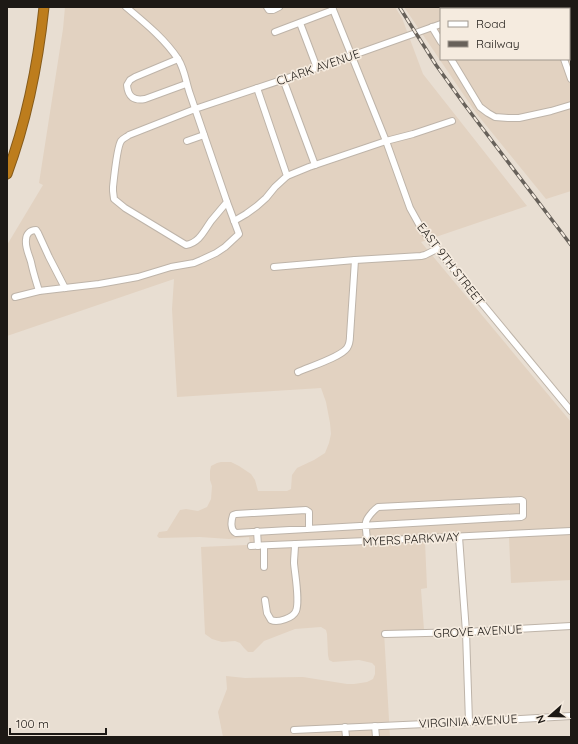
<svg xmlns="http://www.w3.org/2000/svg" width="578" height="744" font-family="Quicksand,sans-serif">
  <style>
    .built { fill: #e2d2c1; fill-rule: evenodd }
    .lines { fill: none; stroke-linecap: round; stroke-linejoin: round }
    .minor-casing { stroke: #beb4a9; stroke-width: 8 }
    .highway-casing { stroke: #855a1a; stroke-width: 11 }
    .minor { stroke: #fff; stroke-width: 6 }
    .highway { stroke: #bd7d1d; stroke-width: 9 }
    .rail-casing { stroke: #67615a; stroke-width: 3.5 }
    .rail { stroke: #f5ebdf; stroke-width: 2; stroke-dasharray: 6; stroke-linecap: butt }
    .labels { text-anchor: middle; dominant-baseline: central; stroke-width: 3.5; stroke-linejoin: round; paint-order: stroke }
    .street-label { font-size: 12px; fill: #1d1915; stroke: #f5ebdf }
  </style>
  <rect width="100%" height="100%" fill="#e8ded2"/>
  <!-- built -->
  <g class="built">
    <path d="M65,7H395L402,18L423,74L527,206L421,242L571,422V580L511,583L509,538L425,542L427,588L421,589L424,630L384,632L390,737H223L218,712L227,689L226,676L245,678L303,677L347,684H354L367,682L373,679L375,674V666L372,663L359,660L333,662L329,660L328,655L327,634L326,630L321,627L295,629L264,641L253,652H248L244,648L240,643L235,641L222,642L212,639L205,634L201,547L247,545L250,543L249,537L229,539L200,537L159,538L157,536L159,532L167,531L180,510L186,509L198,511L207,507L211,499L212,486L210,480V471L211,466L217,463L221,462H231L239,466L251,474L255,480L258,491H287L291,489L292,475L297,468L314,460L325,453L329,443L331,434L330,423L326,402L321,388L177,397L172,309L174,279L7,336V245L43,185L39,183L63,29Z"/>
    <path d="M404,7H571V191L546,199L476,113ZM441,9H569V59H441Z"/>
  </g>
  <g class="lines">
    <!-- minor casing -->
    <g class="minor-casing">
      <g id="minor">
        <path d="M126,7C145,23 165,39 178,59C185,70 186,83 190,94C202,130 215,166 227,202C222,208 216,215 211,221C204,231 199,243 186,245L125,208L114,199L113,191V187C114,178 117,147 121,141C123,138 127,137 129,135L195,109L317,68L441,24"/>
        <path d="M267,7L269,10H273L279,7"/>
        <path d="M332,7L386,141L410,208L420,226L437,249L571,411"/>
        <path d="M547,7L548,9"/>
        <path d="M566,7L567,9"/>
        <path d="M484,9L491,7"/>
        <path d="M569,15L571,20"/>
        <path d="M300,23L317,68"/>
        <path d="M432,27L441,42"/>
        <path d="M275,32L333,10"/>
        <path d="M178,59L135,77L130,80L127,85C128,97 134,101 145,99L186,84"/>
        <path d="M451,59L480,107L488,113L495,117L508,118H519L551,111L571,105"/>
        <path d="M564,59L571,79"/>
        <path d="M283,79L315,165"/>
        <path d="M187,141L204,135"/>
        <path d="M287,176L309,167L386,141L413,134L452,121"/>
        <path d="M234,221L246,214L257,206L266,198L275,187L287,176L257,88"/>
        <path d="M274,267L355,260L421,256L425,255L437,249"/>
        <path d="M39,291C36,281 33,272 31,262C29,255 25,247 26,240C26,234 30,230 36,230L38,233L49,257L65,288"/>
        <path d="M15,297L39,291L99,284L138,277L171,267L194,263L201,260L216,253L225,247L239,234L227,202"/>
        <path d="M298,372C309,367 341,357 347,348C349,345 350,341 350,336L355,260"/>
        <path d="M309,529V512L306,510L236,514L233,515C231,521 230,530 236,533C331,527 426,522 521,517L523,516V501L521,500L378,507C375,509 367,517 366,522C365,527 367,535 367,541"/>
        <path d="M257,531L258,546"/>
        <path d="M459,537L466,632L469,722"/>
        <path d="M251,546L367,541L571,531"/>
        <path d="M264,546V567"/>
        <path d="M265,600L267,613L271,620C278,623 293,618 296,611C300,601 295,575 294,563C294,557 295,551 295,544"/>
        <path d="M385,634L466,632L571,626"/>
        <path d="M375,726L376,737"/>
        <path d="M345,727L346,737"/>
        <path d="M294,730L469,722L571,716"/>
      </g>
    </g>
    <!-- highway casing -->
    <g class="highway-casing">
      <path id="highway" d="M7,174C27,120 38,64 44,7"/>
    </g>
    <!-- minor -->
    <use href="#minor" class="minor"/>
    <!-- highway -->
    <use href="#highway" class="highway"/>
    <!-- rail casing -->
    <g class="rail-casing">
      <path id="rail" d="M400,8L436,65L464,104L571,245"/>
    </g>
    <!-- rail -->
    <use href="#rail" class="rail"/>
  </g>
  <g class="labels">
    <!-- street labels -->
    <g class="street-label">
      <text transform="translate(318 67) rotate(-19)">CLARK AVENUE</text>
      <text transform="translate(451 264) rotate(52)">EAST 9TH STREET</text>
      <text transform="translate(411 539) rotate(-3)">MYERS PARKWAY</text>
      <text transform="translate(478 631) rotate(-3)">GROVE AVENUE</text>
      <text transform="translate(468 721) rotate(-3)">VIRGINIA AVENUE</text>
    </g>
  </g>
  <!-- border -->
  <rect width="578" height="744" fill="none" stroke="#1d1915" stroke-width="16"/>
  <!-- legend -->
  <rect x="440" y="8" width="130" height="52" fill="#f5ebdf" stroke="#9f978e"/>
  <rect x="448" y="21" width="20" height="6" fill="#ffffff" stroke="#9f978e"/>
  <text x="476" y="28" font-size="12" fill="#1d1915">Road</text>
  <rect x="448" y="41" width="20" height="6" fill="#67615a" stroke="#9f978e"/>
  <text x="476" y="48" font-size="12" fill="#1d1915">Railway</text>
  <!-- north arrow -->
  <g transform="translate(550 716) rotate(250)" stroke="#f5ebdf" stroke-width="3" paint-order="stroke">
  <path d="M0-3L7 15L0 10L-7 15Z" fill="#1d1915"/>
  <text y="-6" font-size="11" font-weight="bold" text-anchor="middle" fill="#1d1915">N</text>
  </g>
  <!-- scale -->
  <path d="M10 728v6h96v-6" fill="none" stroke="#1d1915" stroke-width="2"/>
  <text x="16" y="728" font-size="12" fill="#1d1915" stroke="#f5ebdf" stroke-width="3" paint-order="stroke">100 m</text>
</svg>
